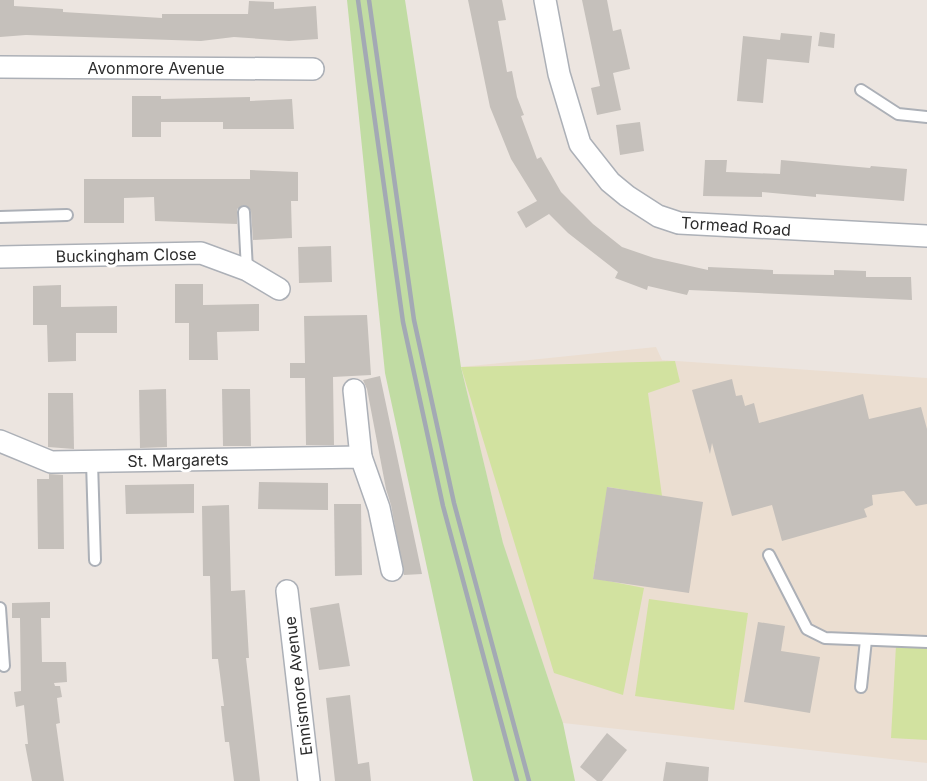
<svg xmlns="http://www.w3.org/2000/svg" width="927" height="781" font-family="Inter,sans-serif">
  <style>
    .education { fill: #ebded1 }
    .green { fill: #c1dca3 }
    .pitch { fill: #d2e2a0 }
    .building { fill: #c5c0bb }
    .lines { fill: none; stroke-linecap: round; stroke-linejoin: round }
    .service-casing { stroke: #acb0b7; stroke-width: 14 }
    .minor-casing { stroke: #acb0b7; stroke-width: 24 }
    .service { stroke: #fff; stroke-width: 10 }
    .minor { stroke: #fff; stroke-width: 21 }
    .rail { stroke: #a3a9b4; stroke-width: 4.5 }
    .labels { text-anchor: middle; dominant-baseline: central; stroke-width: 6; stroke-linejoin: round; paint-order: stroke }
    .street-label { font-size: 16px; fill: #2c2c2c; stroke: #fff }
  </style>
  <rect width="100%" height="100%" fill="#ece5e0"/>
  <!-- education -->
  <path class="education" d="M656,347L662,360L927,378V763L563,723L503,544L461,367Z"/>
  <!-- green -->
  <path class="green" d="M347,0H405L461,367L503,543L563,723L575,781H473L385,373Z"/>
  <!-- pitch -->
  <g class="pitch">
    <path d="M675,361L680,382L648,393L662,496L608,487L593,578L644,588L623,695L554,673L461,367Z"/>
    <path d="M649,599L748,613L734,710L635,696Z"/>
    <path d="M896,645L927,646V740L891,738Z"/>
  </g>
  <!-- building -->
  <g class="building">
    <path d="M0,0H14V6L63,9V12L162,18V14H248L249,1L274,2V9L316,6L318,39L289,41L234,37L201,41L26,35L0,37Z"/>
    <path d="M468,0H502L506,20L498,21L507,72L512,71L517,97L524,115L521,116L537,159L541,157L561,192L593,224L622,247L654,258L708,270V267L773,270V274L834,275V270L866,271V277H911L912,300L689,290L687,295L648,286L647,290L615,278L618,272L568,233L549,214L526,228L517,212L537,201L511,159L490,107Z"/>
    <path d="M582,0H607L613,31L621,29L630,69L613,73L621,110L597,115L591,88L600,86Z"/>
    <path d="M820,32L835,34L834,48L818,46Z"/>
    <path d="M781,33L812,36L809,63L767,59L763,103L737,101L743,36L780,40Z"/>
    <path d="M132,96H161V99L250,97V101L292,99L294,129H223V122H161V137H132Z"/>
    <path d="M640,122L644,151L620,155L616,125Z"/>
    <path d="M705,160H727L726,172L780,174L781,160L870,168L871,166L907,169L904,201L816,194V197L762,192V197L703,196Z"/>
    <path d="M250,170L298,172V201H291L292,238L253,240L251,211L244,205L237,209V224L155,221L154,197L124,198V223H84V179H250Z"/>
    <path d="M331,246L332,282L299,283L298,247Z"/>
    <path d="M175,284H203V305L259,304V331L217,332L218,360H189V323H175Z"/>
    <path d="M61,285V307L117,306V333H76V361L48,362L47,325H33V286Z"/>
    <path d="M367,315L371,375L333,377L334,445H306L305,378H290V363H305L304,316Z"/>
    <path d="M380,376L422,574L404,575L391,505L386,489L367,389L363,380Z"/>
    <path d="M732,379L736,396L742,395L745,406L754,403L759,423L863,394L869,419L921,407L927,429V504L916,506L904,491L872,495L873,505L864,509L867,517L782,541L772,505L732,516L712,443L710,454L692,390Z"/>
    <path d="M166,389L167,447L140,448L139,390Z"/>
    <path d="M222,389H250L251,446H223Z"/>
    <path d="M48,393H73L74,449L48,447Z"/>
    <path d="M49,474L63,475L64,549H38L37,479H49Z"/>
    <path d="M259,482L328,483V510L258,509Z"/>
    <path d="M194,484V513L126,514L125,485Z"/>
    <path d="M607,487L703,502L689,593L593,579Z"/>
    <path d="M334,504H361L362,575L335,576Z"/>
    <path d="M229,505L231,591L245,590L249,658H246L260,781H234L229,742H225L221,706H224L218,659H212L210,576H203L202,506Z"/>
    <path d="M50,602V618H41L42,662H66L67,682L54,683L55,686H60L62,697L57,698L60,723L56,724L64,781H32L25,744H28L24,705L16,707L14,692L21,691L20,618H12V603Z"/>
    <path d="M339,603L350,666L319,670L310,608Z"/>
    <path d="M758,622L785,626L781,651L820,657L810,713L744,702Z"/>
    <path d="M350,695L358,764L369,762L371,781H335L326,698Z"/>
    <path d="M607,733L627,750L602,781H597L580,767Z"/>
    <path d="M666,762L709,767L708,781H663Z"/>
  </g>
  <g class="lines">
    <!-- service casing -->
    <g class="service-casing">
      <g id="service">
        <path d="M861,90L898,114L927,117"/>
        <path d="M244,212L247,270"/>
        <path d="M0,217L67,215"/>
        <path d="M92,462L95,560"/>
        <path d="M769,555L807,629L825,638L927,642"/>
        <path d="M0,608L4,666"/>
        <path d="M861,687L866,640"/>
      </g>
    </g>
    <!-- minor casing -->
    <g class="minor-casing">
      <g id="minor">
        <path d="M545,0L559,74L580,144L610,182L627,196L658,216L679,223L927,236"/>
        <path d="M0,67L313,69"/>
        <path d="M0,257L201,253L247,270L279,289"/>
        <path d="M354,390L361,457"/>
        <path d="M0,441L51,462L361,457L379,508L392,570"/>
        <path d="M287,591L309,781"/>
      </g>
    </g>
    <!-- service -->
    <use href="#service" class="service"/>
    <!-- minor -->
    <use href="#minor" class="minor"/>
    <!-- rail -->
    <g class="rail">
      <path d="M358,0L403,322L443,506L517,781"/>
      <path d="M369,0L414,320L454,503L529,781"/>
    </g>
  </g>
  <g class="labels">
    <!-- street labels -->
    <g class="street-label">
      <text x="156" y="68">Avonmore Avenue</text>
      <text transform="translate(736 226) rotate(4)">Tormead Road</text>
      <text transform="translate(126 255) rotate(-1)">Buckingham Close</text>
      <text transform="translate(178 460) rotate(-1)">St. Margarets</text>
      <text transform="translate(298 686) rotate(-97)">Ennismore Avenue</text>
    </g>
  </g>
</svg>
